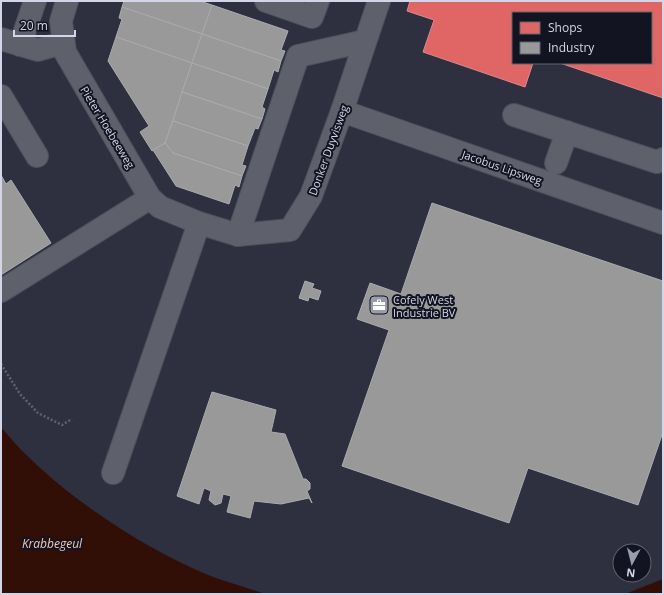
<svg xmlns="http://www.w3.org/2000/svg" width="664" height="595" font-family="'Open Sans',sans-serif">
  <style>
    .water { fill: #310f06 }
    .shops { fill: #e06666; stroke: #dc888d }
    .industry { fill: #999; stroke: #aaabb1 }
    .lines { fill: none; stroke-linecap: round; stroke-linejoin: round }
    .minor-casing { stroke: #4c4e5b; stroke-width: 24 }
    .path { stroke: #5f616c; stroke-width: 2.5; stroke-dasharray: 2 2; stroke-linecap: butt }
    .minor { stroke: #5e606c; stroke-width: 22 }
    .labels { text-anchor: middle; dominant-baseline: central; stroke-width: 4; stroke-linejoin: round; paint-order: stroke }
    .street-label { font-size: 11px; fill: #d3d6e8; stroke: #131421 }
    .poi-label { font-size: 11px; fill: #d3d6e8; stroke: #131421; text-anchor: start }
    .water-label { font-size: 12px; font-style: italic; fill: #fac6ad; stroke: #131421 }
  </style>
  <rect width="100%" height="100%" fill="#2e303f"/>
  <!-- water -->
  <g class="water">
    <path d="M1,427C50,488 141,548 213,577C230,583 248,588 265,594H1Z"/>
    <path d="M663,579V594H625Z"/>
  </g>
  <!-- shops -->
  <path class="shops" d="M410,1H663V98L560,63H651V13H513V63H533L525,87L423,52L434,20L407,11Z"/>
  <!-- industry -->
  <g class="industry">
    <path d="M124,1H200L212,5L202,34L122,7Z"/>
    <path d="M212,5L288,31L281,50L285,51L281,61L202,34Z"/>
    <path d="M122,7L202,34L192,63L116,37L122,19L119,18Z"/>
    <path d="M202,34L281,61L278,72L274,70L268,89L192,63Z"/>
    <path d="M116,37L192,63L165,143L152,151L140,132L149,126L108,61Z"/>
    <path d="M192,63L268,89L262,107L265,109L262,119L182,92Z"/>
    <path d="M182,92L262,119L258,129L255,128L248,146L173,121Z"/>
    <path d="M173,121L248,146L242,165L246,166L242,176L173,153L165,143Z"/>
    <path d="M165,143L173,153L242,176L239,187L235,185L229,204L176,186L153,150Z"/>
    <path d="M1,175L6,184L11,180L51,243L1,275Z"/>
    <path d="M432,203L663,281V432L638,505L528,468L509,523L342,466L389,330L357,319L370,283L401,294Z"/>
    <path d="M305,281L314,284L312,288L321,291L318,300L309,297L308,301L299,298Z"/>
    <path d="M212,392L276,410L271,432L285,434L303,479H306L310,483V489L307,491L312,503L309,498L281,504L254,501L250,518L227,512L231,496L223,494L221,503L215,505L209,500L211,491L204,488L199,504L177,496Z"/>
  </g>
  <g class="lines">
    <!-- minor casing -->
    <g class="minor-casing">
      <g id="minor">
        <path d="M67,1L61,21L65,52L150,198L160,207L199,223L238,235L290,230L311,196L342,111L379,1"/>
        <path d="M266,1L312,17L318,1"/>
        <path d="M1,39L38,50L62,43"/>
        <path d="M20,45L35,1"/>
        <path d="M1,96L37,156"/>
        <path d="M342,111L663,223"/>
        <path d="M514,115L657,162L663,159"/>
        <path d="M556,163L567,132"/>
        <path d="M238,235L298,56L365,41"/>
        <path d="M1,291L150,198"/>
        <path d="M113,473L199,223"/>
      </g>
    </g>
    <!-- path -->
    <path class="path" d="M1,364L20,394L38,413L62,425L72,419"/>
    <!-- minor -->
    <use href="#minor" class="minor"/>
  </g>
  <!-- icons -->
  <defs>
    <g id="office-square" transform="scale(1)"><rect x="-9" y="-9" width="18" height="18" rx="4" fill="#999cad" stroke="#131421"/><path d="M-6-3h4V-5.5h4V-3h4V5H-6ZM-1-4.5V-3h2v-1.5ZM-6 0V1H6V0Z" fill="#fff"/></g>
  </defs>
  <g fill-rule="evenodd">
    <use href="#office-square" x="379" y="305"/>
  </g>
  <g class="labels">
    <!-- street labels -->
    <g class="street-label">
      <text transform="translate(108 127) rotate(59)">Pieter Hoebeeweg</text>
      <text transform="translate(328 150) rotate(-70)">Donker Duyvisweg</text>
      <text transform="translate(502 167) rotate(19)">Jacobus Lipsweg</text>
    </g>
    <!-- poi labels -->
    <g class="poi-label">
      <text x="393" y="299">Cofely West<tspan x="393" dy="13">Industrie BV</tspan></text>
    </g>
    <!-- water labels -->
    <g class="water-label">
      <text x="52" y="543">Krabbegeul</text>
    </g>
  </g>
  <!-- border -->
  <rect width="664" height="595" fill="none" stroke="#d3d6e8" stroke-width="4"/>
  <!-- legend -->
  <rect x="512" y="12" width="140" height="52" fill="#131421" stroke="#606271"/>
  <rect x="520" y="22" width="20" height="12" fill="#e06666" stroke="#606271"/>
  <text x="548" y="32" font-size="12" fill="#d3d6e8">Shops</text>
  <rect x="520" y="42" width="20" height="12" fill="#999999" stroke="#606271"/>
  <text x="548" y="52" font-size="12" fill="#d3d6e8">Industry</text>
  <!-- north arrow -->
  <g transform="translate(632 563) rotate(187)"><circle r="19" fill="#131421" stroke="#606271"/>
  <path d="M0-3L7 15L0 10L-7 15Z" fill="#999cad"/>
  <text y="-6" font-size="11" font-weight="bold" text-anchor="middle" fill="#d3d6e8">N</text>
  </g>
  <!-- scale -->
  <path d="M14 30v6h61v-6" fill="none" stroke="#d3d6e8" stroke-width="2"/>
  <text x="20" y="30" font-size="12" fill="#d3d6e8" stroke="#131421" stroke-width="3" paint-order="stroke">20 m</text>
</svg>
